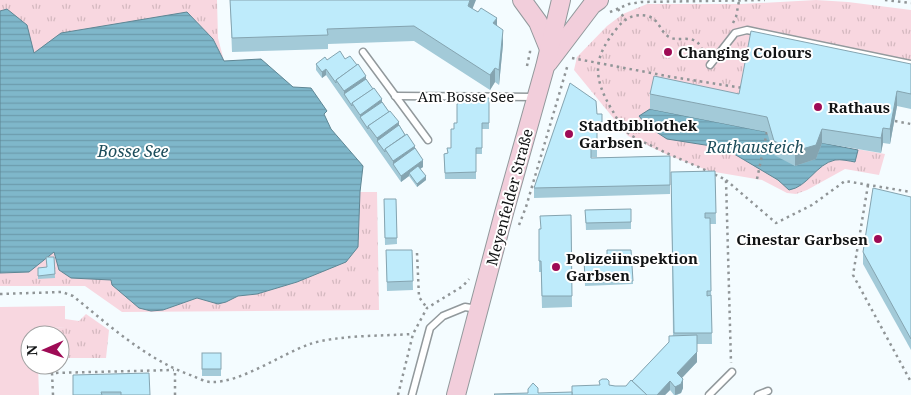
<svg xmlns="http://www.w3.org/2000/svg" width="911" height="395" font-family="'Noto Serif',serif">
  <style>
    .grass { fill: url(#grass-tufts) }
    .pitch { fill: #f8d7e0 }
    .water { fill: url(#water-rules); stroke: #5e8694 }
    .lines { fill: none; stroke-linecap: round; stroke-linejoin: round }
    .lane-casing { stroke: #92999c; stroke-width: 9 }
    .secondary-casing { stroke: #92999c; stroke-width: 20 }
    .path { stroke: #909597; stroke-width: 2.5; stroke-dasharray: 2.5 4; stroke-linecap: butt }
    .lane { stroke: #fff; stroke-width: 6 }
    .secondary { stroke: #f2cedb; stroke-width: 18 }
    .wall { fill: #a3cad8 }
    .shaded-wall { fill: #85a4b0 }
    .building { fill: #beebfb; stroke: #85a4b0 }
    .poi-dot { fill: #9e0b55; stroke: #fff; stroke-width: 2 }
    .labels { text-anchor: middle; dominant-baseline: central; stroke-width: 4; stroke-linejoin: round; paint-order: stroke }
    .poi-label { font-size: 15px; font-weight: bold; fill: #121415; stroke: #fff; text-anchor: start }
    .street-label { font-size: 15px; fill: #121415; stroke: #fff }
    .water-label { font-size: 16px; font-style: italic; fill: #1d4d5b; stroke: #fff }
  </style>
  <defs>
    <pattern id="grass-tufts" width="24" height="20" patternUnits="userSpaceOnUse" patternTransform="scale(1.25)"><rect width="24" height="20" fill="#f8d7e0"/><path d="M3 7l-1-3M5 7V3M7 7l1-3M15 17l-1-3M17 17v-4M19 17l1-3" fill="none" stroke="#d4b8bf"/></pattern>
    <pattern id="water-rules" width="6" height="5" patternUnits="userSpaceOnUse" patternTransform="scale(1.25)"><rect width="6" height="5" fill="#7fb7ca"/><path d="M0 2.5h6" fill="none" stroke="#6d9cad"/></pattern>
  </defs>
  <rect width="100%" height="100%" fill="#f4fcff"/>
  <!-- grass -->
  <g class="grass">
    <path d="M0,0H217L218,38L224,61L213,39L187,12L141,21L33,53L0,11Z"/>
    <path d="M816,0L848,2L911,10V79L739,109H650L822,143L885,154L879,175L845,169L807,190L796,194L787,193L762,180L709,171L668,155L628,136L574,70L577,57L607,26L623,14L647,4H741Z"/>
    <path d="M360,192H377L379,310L122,312L85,286H0V273L29,272L54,251L111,280L163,310L197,298L212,302H226L238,296L257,294L297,282L320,272L358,246Z"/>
    <path d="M86,314L109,330L106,358H60V335H49L48,328L65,327V319L79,321Z"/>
  </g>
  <!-- pitch -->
  <path class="pitch" d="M65,306V327L37,329V335H30V365H38L39,395H0V307Z"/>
  <!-- water -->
  <g class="water">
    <path d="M7,9L27,25L34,53L61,33L187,12L213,39L224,61L261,59L293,87L311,88L327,111L324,114L331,129L363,166L360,192L358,247L346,262L297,282L257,294L238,296L226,302L218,304L197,298L163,310L151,311L139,308L112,285L111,280L71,278L59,270L54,252L29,272L0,273V11Z"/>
    <path d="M650,109L858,150L855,162C849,161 841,159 835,160C816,164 808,187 789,190L778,180L724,148L667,139L647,126L639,116Z"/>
  </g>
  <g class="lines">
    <!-- lane casing -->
    <g class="lane-casing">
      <g id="lane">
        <path d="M363,52L428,140"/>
        <path d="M710,65L735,33L747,30L911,64"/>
        <path d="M395,96L535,97"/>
        <path d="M412,395L430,328L443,316L465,307L477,309"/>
        <path d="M709,395L732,372"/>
        <path d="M758,395L768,391"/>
      </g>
    </g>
    <!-- secondary casing -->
    <g class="secondary-casing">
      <g id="secondary">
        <path d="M522,0L538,22L549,49"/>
        <path d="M548,63L592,5L599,0"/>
        <path d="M456,395L504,213L545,67L561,0"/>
      </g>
    </g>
    <!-- path -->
    <g class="path">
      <path d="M885,0L911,3"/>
      <path d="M618,9L625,19"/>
      <path d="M610,12L629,4L641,2L765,0"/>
      <path d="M733,23L736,17L739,1"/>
      <path d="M705,56C703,52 701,46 698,43C690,35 677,42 669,37C660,32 660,20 648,16C635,13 625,18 618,27C593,57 592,76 612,110C616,116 619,124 624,129C630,136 641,141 650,145C675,158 701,167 726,180L731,363"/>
      <path d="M572,58L672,77L743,88"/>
      <path d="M527,66L530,52V47"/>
      <path d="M895,121L911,124"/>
      <path d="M757,179L767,132"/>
      <path d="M726,180L776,223L812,205L845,181L911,192"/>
      <path d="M868,185L853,275L911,382"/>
      <path d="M519,225L526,207L568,64"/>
      <path d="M417,253L419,297L427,308"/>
      <path d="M0,294L62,292L73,296C110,326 147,360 193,376C198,378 205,382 211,382C241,383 281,354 310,344C337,335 384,336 413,334"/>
      <path d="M53,395L52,373L174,370"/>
      <path d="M175,395V370"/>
      <path d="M398,395L413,334L427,308L463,286L469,279"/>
    </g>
    <!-- lane -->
    <use href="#lane" class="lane"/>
    <!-- secondary -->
    <use href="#secondary" class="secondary"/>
  </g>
  <!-- wall -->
  <g class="wall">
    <path d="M230,0L473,9L497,25L503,44L499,85L495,82L490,90L414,41L328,44V49L232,52Z"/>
    <path d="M345,59L366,79L415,148L423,167L420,169L426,180L417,187L409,176L401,182L326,75L322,78L316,70V64L327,60Z"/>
    <path d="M911,64V109L897,106L890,144L883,143L881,153L822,143L816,159L795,166L774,155L767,132L650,109V94H739Z"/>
    <path d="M489,98V129H482V154H476V179H445L444,154L448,153L451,148L454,129L457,123L460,103Z"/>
    <path d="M597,114H602V132H597V157H591V158L670,156V194L534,198V188Z"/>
    <path d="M715,171L716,224H710L712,344H697V362L682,378L683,388L681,393L677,395H674L670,390L665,395H494L572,392L609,385L615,386H626L632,381L669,342L673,335L671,172Z"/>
    <path d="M911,197V350L863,264V252Z"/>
    <path d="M384,199H396L397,244L385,245Z"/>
    <path d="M631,209V229L586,230L585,210Z"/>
    <path d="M571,215L572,307L542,308L541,272H539V229H540Z"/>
    <path d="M386,250H412L413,290L387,291Z"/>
    <path d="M631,250L633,284L585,286L584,258L607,257Z"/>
    <path d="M54,257L55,278L38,279V268L47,267Z"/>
    <rect x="202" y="353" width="19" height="23"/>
    <path d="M73,375L150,395H73Z"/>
  </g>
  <!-- shaded-wall -->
  <g class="shaded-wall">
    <path d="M470,0H476L468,20V6Z"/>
    <path d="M497,18V32L493,23Z"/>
    <path d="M503,30V44L499,85V70Z"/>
    <path d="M495,68V82L490,90V75Z"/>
    <path d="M326,69V75L322,78V72Z"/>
    <path d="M366,76V85L344,94V91Z"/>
    <path d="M897,91V106L890,144V129Z"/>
    <path d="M382,99V108L360,117V115Z"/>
    <path d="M399,122V132L377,141V138Z"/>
    <path d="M883,128V143L881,153V138Z"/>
    <path d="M822,129V143L816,159L795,166V151Z"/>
    <path d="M415,146V155L393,164V161Z"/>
    <path d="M423,160V167L411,175L409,173V176L401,182V176Z"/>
    <path d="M426,176V180L417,187V184Z"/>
    <path d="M697,352V362L677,383V373Z"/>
    <path d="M683,379V388L681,393L675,395V387Z"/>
    <path d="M670,381V390L665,395H657Z"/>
  </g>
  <!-- building -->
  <g class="building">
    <path d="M230,0H470L468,6L478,12L481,8L497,18L493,23L503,30L499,70L495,68L490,75L414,26L327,29L328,35L232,38Z"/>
    <path d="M751,31L911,64V94L897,91L890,129L883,128L881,138L822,129L816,145L795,151L774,141L767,117L650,94L654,76L739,94Z"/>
    <path d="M340,51L345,59L350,56L357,65L336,80V83L326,69L322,72L316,64L325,57L327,60Z"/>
    <path d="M358,64L366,76L344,91L336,80Z"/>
    <path d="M366,79L373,89L352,103V106L344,94Z"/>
    <path d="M570,83L596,101L597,114H602V122H597V147H591V158L670,156V185L534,188Z"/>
    <path d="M374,88L382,99L360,115L352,103Z"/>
    <path d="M460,98H489V123H482V148H476V172L445,173L444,154L448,153L447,148H451V129H454V123H457V104L460,103Z"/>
    <path d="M382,102L389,112L368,126V129L360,117Z"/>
    <path d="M390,111L399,122L377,138L368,126Z"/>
    <path d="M399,125L405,135L385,149V152L377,141Z"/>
    <path d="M407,134L415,146L393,161L385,149Z"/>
    <path d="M415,148L423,160L401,176L393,164Z"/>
    <path d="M418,166L426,176L417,184L409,173Z"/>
    <path d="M715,171L716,213H705V218H710L711,291H707V296L711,295L712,333H674L671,172Z"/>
    <path d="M873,188L911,197V339L863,252Z"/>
    <path d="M384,199H396L397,238H385Z"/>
    <path d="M631,209V222L586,223L585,210Z"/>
    <path d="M571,215L572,296H542L541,261H539V229H541L540,216Z"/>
    <path d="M386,250H412L413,281L387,282Z"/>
    <path d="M607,250H631L633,281L585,282L584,258L607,257Z"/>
    <path d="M46,257H54L55,274L38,276V268L47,267Z"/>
    <path d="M697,335V352L677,373L683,379L681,384L675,387L670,381L657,395H647L632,381L669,342V336Z"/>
    <rect x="202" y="353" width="19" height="16"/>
    <path d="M149,373L150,395H121V392H101L102,395H73V375Z"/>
    <path d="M602,379H607L609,381V385L615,386H626L631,380L647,395H572V386L600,385L599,381Z"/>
    <path d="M533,383L538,388V393L572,392V395H495L494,394L528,393V389Z"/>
  </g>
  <!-- markers -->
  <g class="poi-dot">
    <circle cx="668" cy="52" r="5"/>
    <circle cx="818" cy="107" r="5"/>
    <circle cx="569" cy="134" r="5"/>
    <circle cx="878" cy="239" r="5"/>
    <circle cx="556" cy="267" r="5"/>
  </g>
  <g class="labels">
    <!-- poi labels -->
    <g class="poi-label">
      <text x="678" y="52">Changing Colours</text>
      <text x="828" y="107">Rathaus</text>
      <text x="579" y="125">Stadtbibliothek<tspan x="579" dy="17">Garbsen</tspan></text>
      <text x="868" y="239" text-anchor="end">Cinestar Garbsen</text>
      <text x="566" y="258">Polizeiinspektion<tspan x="566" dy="17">Garbsen</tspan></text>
    </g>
    <!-- street labels -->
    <g class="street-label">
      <text x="466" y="96">Am Bosse See</text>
      <text transform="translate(509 197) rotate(-75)">Meyenfelder Straße</text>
    </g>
    <!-- water labels -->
    <g class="water-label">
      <text x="755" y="147">Rathausteich</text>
      <text x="133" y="151">Bosse See</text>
    </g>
  </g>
  <!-- north arrow -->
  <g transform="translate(45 350) rotate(268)"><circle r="24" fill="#ffffff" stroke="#a0a1a1"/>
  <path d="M0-4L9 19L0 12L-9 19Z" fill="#9e0b55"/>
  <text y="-8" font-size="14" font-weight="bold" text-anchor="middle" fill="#121415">N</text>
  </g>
</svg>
